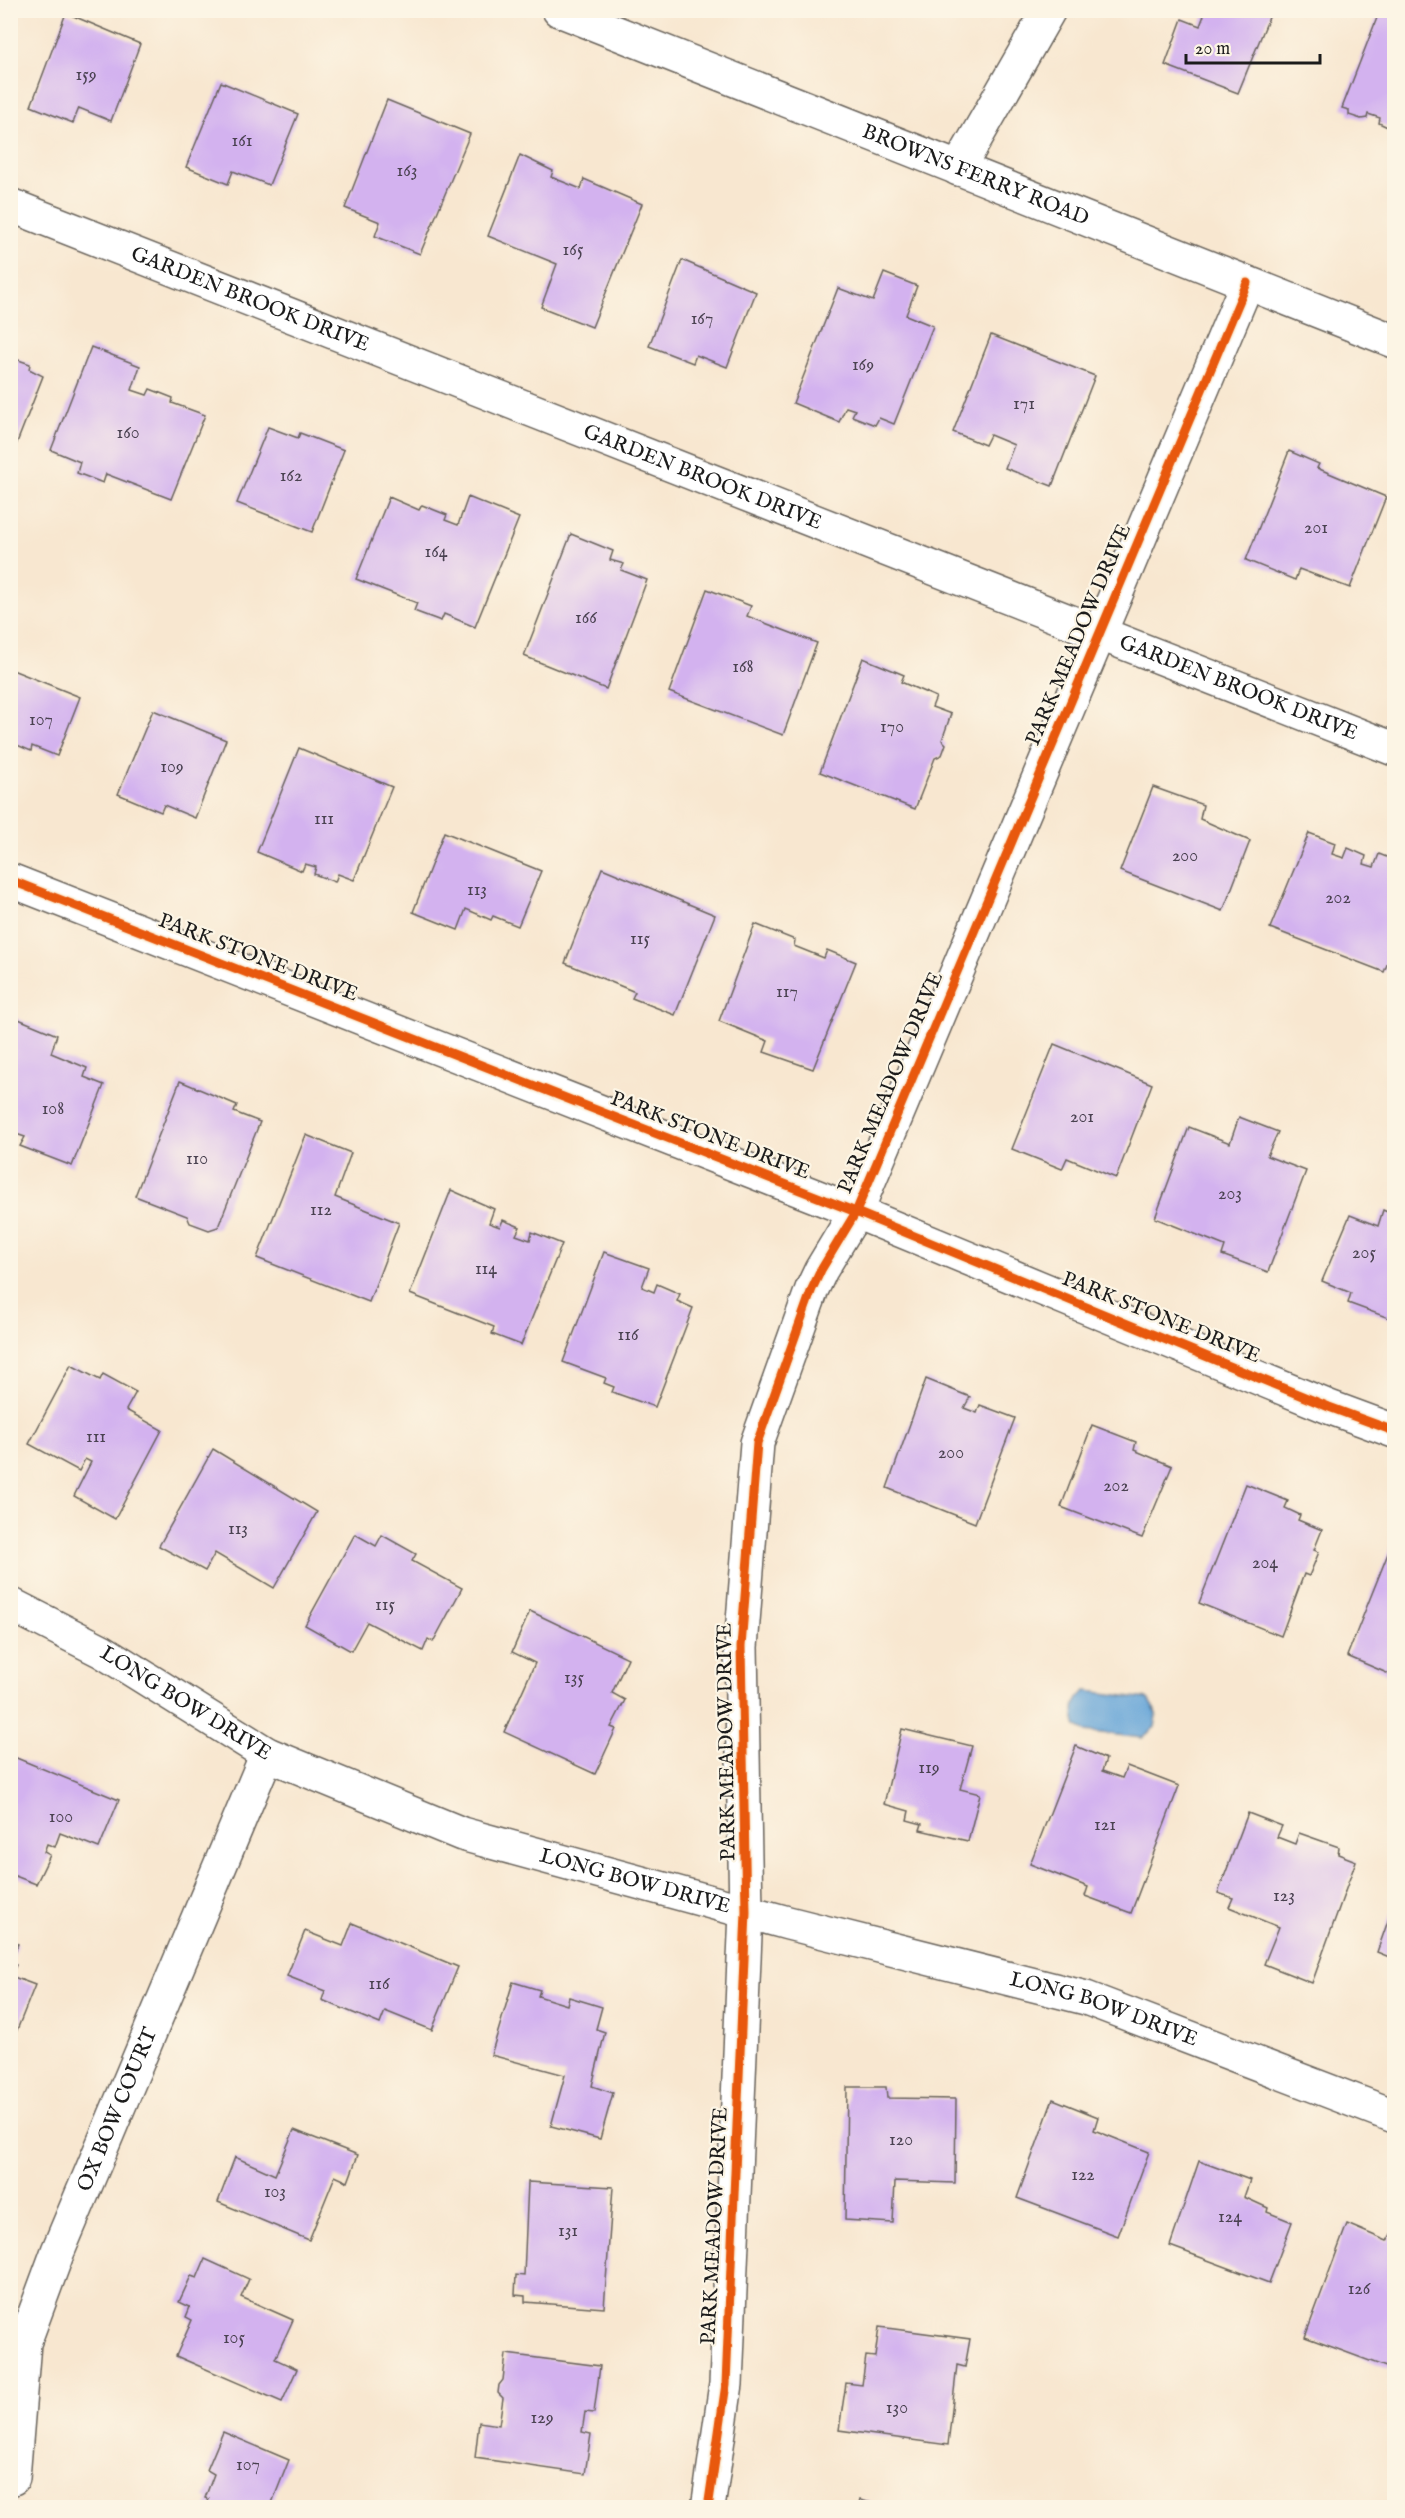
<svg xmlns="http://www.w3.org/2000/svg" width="1405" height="2518" font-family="'IM FELL English',serif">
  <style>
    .water { fill: #66a5d8; stroke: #41607a; stroke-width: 1.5 }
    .building { fill: #d3b2ef }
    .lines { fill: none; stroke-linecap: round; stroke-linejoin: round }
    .minor-casing { stroke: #69635b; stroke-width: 36 }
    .tertiary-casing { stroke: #69635b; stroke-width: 36 }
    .minor { stroke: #fff; stroke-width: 33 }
    .tertiary { stroke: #fff; stroke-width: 33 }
    .cycleway-casing { stroke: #fcf5e5; stroke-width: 13 }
    .cycleway { stroke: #e8590c; stroke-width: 9 }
    .labels { text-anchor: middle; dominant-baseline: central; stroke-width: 4.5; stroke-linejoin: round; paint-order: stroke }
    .number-label { font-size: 18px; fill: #4a4251 }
    .street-label { font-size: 21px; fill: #1c1c1c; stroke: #fcf5e5 }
  </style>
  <rect width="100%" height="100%" fill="#fcf5e5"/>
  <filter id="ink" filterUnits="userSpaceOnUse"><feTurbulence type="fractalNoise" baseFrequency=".0167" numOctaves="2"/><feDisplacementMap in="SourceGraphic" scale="12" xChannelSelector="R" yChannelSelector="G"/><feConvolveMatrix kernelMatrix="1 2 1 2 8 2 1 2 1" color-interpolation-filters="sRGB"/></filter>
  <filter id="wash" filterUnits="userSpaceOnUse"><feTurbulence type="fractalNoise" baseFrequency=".008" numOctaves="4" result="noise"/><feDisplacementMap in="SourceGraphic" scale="24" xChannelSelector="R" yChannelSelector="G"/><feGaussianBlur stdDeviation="1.35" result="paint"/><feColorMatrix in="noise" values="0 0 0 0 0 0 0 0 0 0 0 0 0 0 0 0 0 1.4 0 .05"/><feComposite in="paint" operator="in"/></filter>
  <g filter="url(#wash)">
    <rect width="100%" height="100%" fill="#f8e7d0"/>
    <!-- water -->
    <path class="water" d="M1086,1691L1148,1699L1157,1714L1155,1727L1142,1738L1085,1731L1077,1727C1072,1711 1072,1701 1086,1691Z"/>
    <g id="blocks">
      <!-- building -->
      <g class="building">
        <path d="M1206,10H1272L1238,93L1165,65L1182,19L1200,26Z"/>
        <path d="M1380,10L1394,13V130L1379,123L1380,118L1368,114L1367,118L1361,119L1349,115V110L1342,108Z"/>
        <path d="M66,13L140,44L111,121L79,108L73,123L31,106Z"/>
        <path d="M221,82L298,114L269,185L233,171L228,184L186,167Z"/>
        <path d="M387,100L470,134L420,254L375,236L380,222L345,208Z"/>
        <path d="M520,155L553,171L551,177L581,189L584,179L642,204L592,327L541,307L557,264L488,236Z"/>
        <path d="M682,260L756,292L727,367L696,355L693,363L649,346Z"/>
        <path d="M884,273L917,286L906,315L933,326L894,424L879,418L875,425L852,416L855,410L846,407L839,422L793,403L838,288L873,301Z"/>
        <path d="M991,335L1095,376L1052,486L1005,468L1014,445L990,435L985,445L953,432Z"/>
        <path d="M91,347L140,366L132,390L147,395L150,389L173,398L172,403L205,415L171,499L106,474L103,483L77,473L80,462L51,450Z"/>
        <path d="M10,357L30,364L29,369L43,376L11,458Z"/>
        <path d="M268,427L298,438L300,433L344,450L312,532L237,503Z"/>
        <path d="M1289,451L1319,464L1317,468L1386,497L1350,588L1299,569L1295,580L1246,560Z"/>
        <path d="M389,497L419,510L422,505L447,515L445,520L458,525L468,497L519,518L475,627L444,614L441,621L414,611L417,603L356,579Z"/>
        <path d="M571,534L613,551L610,560L624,564L621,570L647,580L606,689L524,656Z"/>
        <path d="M707,589L751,606L747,616L817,643L783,735L669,692Z"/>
        <path d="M863,658L904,675L901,682L936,697L932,707L951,714L942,740L946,744L942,755L935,758L915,809L820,772Z"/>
        <path d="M10,669L80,697L57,756L32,746L31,751L10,742Z"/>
        <path d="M153,710L226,740L195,818L164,805L161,812L118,794Z"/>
        <path d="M299,748L392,787L354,880L338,874L335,882L314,874L316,867L305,864L302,871L257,852Z"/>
        <path d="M1153,787L1203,805L1200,819L1250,841L1223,911L1120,871Z"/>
        <path d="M444,832L541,871L518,926L493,916L491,920L466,909L458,930L413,912Z"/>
        <path d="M1309,833L1335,843L1332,854L1344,858L1348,848L1366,856L1364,864L1374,867L1379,854L1394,860V947L1384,972L1270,928Z"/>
        <path d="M602,868L715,915L675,1015L632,998L635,992L565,963Z"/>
        <path d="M755,924L795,940L794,946L824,958L827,950L856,962L813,1069L764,1052L768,1041L719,1021Z"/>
        <path d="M16,1018L57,1035L51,1053L87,1068L84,1077L104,1085L72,1166L20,1146L25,1137L10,1132V1031Z"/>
        <path d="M1054,1044L1152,1084L1116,1178L1067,1158L1062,1169L1012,1149Z"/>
        <path d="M180,1081L237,1105L234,1112L260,1122L218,1227L209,1230L190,1223L187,1216L135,1196Z"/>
        <path d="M1239,1117L1278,1132L1267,1156L1306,1171L1268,1272L1222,1255L1225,1246L1155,1218L1189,1127L1230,1143Z"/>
        <path d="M306,1135L351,1153L335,1197L399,1223L369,1302L257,1258Z"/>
        <path d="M451,1190L494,1209L489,1223L500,1227L503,1220L520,1227L516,1235L530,1240L532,1232L562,1244L521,1345L492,1334L494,1327L410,1294Z"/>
        <path d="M1383,1210L1394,1215V1320L1348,1303L1351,1293L1322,1281L1350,1215L1378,1226Z"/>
        <path d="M604,1252L649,1268L642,1287L654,1292L657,1284L680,1294L677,1301L693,1308L655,1407L612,1392L614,1387L604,1383L606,1378L563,1362Z"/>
        <path d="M71,1365L100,1380L103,1374L136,1392L126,1410L162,1430L115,1519L74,1496L91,1462L85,1459L79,1471L29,1444Z"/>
        <path d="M926,1379L970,1397L964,1408L977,1413L980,1405L1015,1418L975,1523L887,1488Z"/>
        <path d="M1092,1425L1136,1442L1134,1450L1172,1466L1142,1538L1061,1507Z"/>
        <path d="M213,1449L317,1512L274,1588L215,1553L205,1571L159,1546Z"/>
        <path d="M1246,1484L1288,1501L1285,1508L1300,1515L1298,1520L1322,1530L1314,1550L1319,1552L1309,1576L1304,1574L1281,1636L1199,1603Z"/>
        <path d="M355,1534L376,1546L382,1535L416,1554L412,1561L462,1588L433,1642L428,1639L423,1651L367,1622L351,1651L305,1625Z"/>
        <path d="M1393,1541L1394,1542V1676L1347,1656Z"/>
        <path d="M530,1611L628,1658L612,1693L625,1700L611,1727L616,1729L595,1774L504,1732L535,1663L512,1652Z"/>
        <path d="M902,1729L972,1746L960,1789L980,1794L968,1841L920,1830L922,1824L907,1820L909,1811L884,1804Z"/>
        <path d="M1076,1746L1106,1759L1102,1771L1122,1778L1127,1766L1179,1786L1131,1913L1085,1896L1088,1887L1030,1864Z"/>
        <path d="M14,1757L119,1800L99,1848L60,1833L55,1847L47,1844L44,1852L50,1855L36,1884L10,1874V1766Z"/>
        <path d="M1248,1813L1282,1826L1277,1837L1295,1844L1299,1833L1339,1847L1338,1854L1356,1861L1312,1983L1264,1964L1279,1927L1229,1907L1233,1898L1218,1893Z"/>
        <path d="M1394,1904V1959L1377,1952Z"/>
        <path d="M352,1923L458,1967L432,2030L385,2011L380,2024L322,2000L325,1991L287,1976L305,1931L343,1946Z"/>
        <path d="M10,1941L18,1944L11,1962L10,1961Z"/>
        <path d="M10,1964L16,1965L11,1976L35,1985L15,2035L10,2033Z"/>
        <path d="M513,1982L540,1990L538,1996L567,2005L569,1997L602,2007L596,2029L605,2032L592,2086L613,2093L600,2139L551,2126L565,2075L491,2055Z"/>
        <path d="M847,2087H886L887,2098L956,2099L955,2183L895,2181L893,2223L845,2220Z"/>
        <path d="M1053,2099L1098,2117L1094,2130L1149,2152L1118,2236L1017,2198Z"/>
        <path d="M294,2130L358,2155L348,2182L335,2176L309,2240L218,2202L235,2157L275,2175Z"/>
        <path d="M1199,2161L1250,2180L1244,2197L1268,2208L1267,2212L1292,2222L1269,2283L1170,2246Z"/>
        <path d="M528,2182L613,2187L604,2308L525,2302V2296L515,2295L516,2275L524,2276Z"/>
        <path d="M1347,2224L1387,2241L1391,2234L1394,2236V2370L1305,2337Z"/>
        <path d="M205,2259L249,2279L241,2297L293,2320L275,2359L297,2369L282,2402L176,2356L192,2320L186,2317L190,2307L179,2302L191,2276L197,2278Z"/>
        <path d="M879,2327L970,2339L965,2367L957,2365L948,2445L839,2430L846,2383L862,2385L866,2356L875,2357Z"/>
        <path d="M506,2354L600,2366L594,2413L585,2412L582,2432L591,2434L585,2474L475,2458L479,2422L499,2425L503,2398L498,2393L499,2385L503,2380Z"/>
        <path d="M223,2432L289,2460L270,2508H206L209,2499L205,2498L214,2474L207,2470Z"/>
        <path d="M860,2500L888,2507V2508H858Z"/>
      </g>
    </g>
  </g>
  <g filter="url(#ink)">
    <use href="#blocks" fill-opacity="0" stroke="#69635b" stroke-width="1.5"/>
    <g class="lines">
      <!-- minor casing -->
      <g class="minor-casing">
        <g id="minor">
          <path d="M958,169L1049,10"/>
          <path id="s1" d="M10,205L1394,749"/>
          <path d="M10,880L856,1212L1329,1407L1394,1431"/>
          <path id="s2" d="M10,1604L102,1651L267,1754L462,1834L788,1923L1086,1998L1394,2116"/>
          <path id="s3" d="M13,2478L24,2343L58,2251L267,1754"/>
          <path d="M708,2508L726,2384L746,1912L741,1647L757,1443L812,1289L821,1270L856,1212L1247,283"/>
        </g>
      </g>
      <!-- tertiary casing -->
      <g class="tertiary-casing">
        <g id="tertiary">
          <path id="s4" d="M559,10L1394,341"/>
        </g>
      </g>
      <!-- minor -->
      <use href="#minor" class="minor"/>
      <!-- tertiary -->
      <use href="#tertiary" class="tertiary"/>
      <!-- cycleway casing -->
      <g class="cycleway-casing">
        <g id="cycleway">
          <path d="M10,880L856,1212L1329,1407L1394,1431"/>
          <path d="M708,2508L726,2384L746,1912L741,1647L757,1443L812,1289L821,1270L856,1212L1247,283"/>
        </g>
      </g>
      <!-- cycleway -->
      <use href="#cycleway" class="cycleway"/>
    </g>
  </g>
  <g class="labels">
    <!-- number labels -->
    <g class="number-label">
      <text x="86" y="75">159</text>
      <text x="242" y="141">161</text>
      <text x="407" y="171">163</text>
      <text x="573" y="250">165</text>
      <text x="702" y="319">167</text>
      <text x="863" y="365">169</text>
      <text x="1024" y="404">171</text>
      <text x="128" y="433">160</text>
      <text x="291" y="476">162</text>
      <text x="1316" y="528">201</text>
      <text x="436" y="552">164</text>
      <text x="586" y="618">166</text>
      <text x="743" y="667">168</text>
      <text x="41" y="720">107</text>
      <text x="892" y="727">170</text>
      <text x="172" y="767">109</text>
      <text x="324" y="819">111</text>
      <text x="1185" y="856">200</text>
      <text x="477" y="890">113</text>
      <text x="1338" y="898">202</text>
      <text x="640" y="939">115</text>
      <text x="787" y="992">117</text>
      <text x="53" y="1109">108</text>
      <text x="1082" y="1117">201</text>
      <text x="197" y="1159">110</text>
      <text x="1230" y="1194">203</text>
      <text x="321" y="1210">112</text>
      <text x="1364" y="1253">205</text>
      <text x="486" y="1269">114</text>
      <text x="628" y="1335">116</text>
      <text x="96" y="1437">111</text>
      <text x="951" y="1453">200</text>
      <text x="1116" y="1486">202</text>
      <text x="238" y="1529">113</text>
      <text x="1265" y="1563">204</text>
      <text x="385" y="1605">115</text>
      <text x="574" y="1678">135</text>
      <text x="929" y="1768">119</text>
      <text x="61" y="1817">100</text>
      <text x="1105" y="1825">121</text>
      <text x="1284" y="1896">123</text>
      <text x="379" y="1984">116</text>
      <text x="901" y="2140">120</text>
      <text x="1083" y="2175">122</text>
      <text x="275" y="2192">103</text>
      <text x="1230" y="2217">124</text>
      <text x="568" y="2231">131</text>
      <text x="1359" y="2289">126</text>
      <text x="234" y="2338">105</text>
      <text x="897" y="2408">130</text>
      <text x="542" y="2418">129</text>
      <text x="248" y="2465">107</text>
    </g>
    <!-- street labels -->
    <g class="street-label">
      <text stroke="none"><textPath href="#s4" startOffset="448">BROWNS FERRY ROAD</textPath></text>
      <text stroke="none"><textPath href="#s1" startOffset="258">GARDEN BROOK DRIVE</textPath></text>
      <text stroke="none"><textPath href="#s1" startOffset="744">GARDEN BROOK DRIVE</textPath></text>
      <text transform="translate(1079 635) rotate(-67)">PARK MEADOW DRIVE</text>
      <text stroke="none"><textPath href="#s1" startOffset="1320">GARDEN BROOK DRIVE</textPath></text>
      <text transform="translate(258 958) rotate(21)">PARK STONE DRIVE</text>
      <text transform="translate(891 1083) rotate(-67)">PARK MEADOW DRIVE</text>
      <text transform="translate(710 1136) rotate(21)">PARK STONE DRIVE</text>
      <text transform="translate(1161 1318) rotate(22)">PARK STONE DRIVE</text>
      <text stroke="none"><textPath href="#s2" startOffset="202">LONG BOW DRIVE</textPath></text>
      <text transform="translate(727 1742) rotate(-91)">PARK MEADOW DRIVE</text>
      <text stroke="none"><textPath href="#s2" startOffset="688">LONG BOW DRIVE</textPath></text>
      <text stroke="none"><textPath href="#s2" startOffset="1174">LONG BOW DRIVE</textPath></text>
      <text stroke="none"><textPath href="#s3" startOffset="387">OX BOW COURT</textPath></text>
      <text transform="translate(715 2226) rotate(-87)">PARK MEADOW DRIVE</text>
    </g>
  </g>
  <!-- margin -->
  <rect width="1405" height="2518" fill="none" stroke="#fcf5e5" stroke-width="36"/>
  <!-- scale -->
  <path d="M1186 54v9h134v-9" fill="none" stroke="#1c1c1c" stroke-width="3"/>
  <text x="1195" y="54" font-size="18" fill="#1c1c1c" stroke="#fcf5e5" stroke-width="4.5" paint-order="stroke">20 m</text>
</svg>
